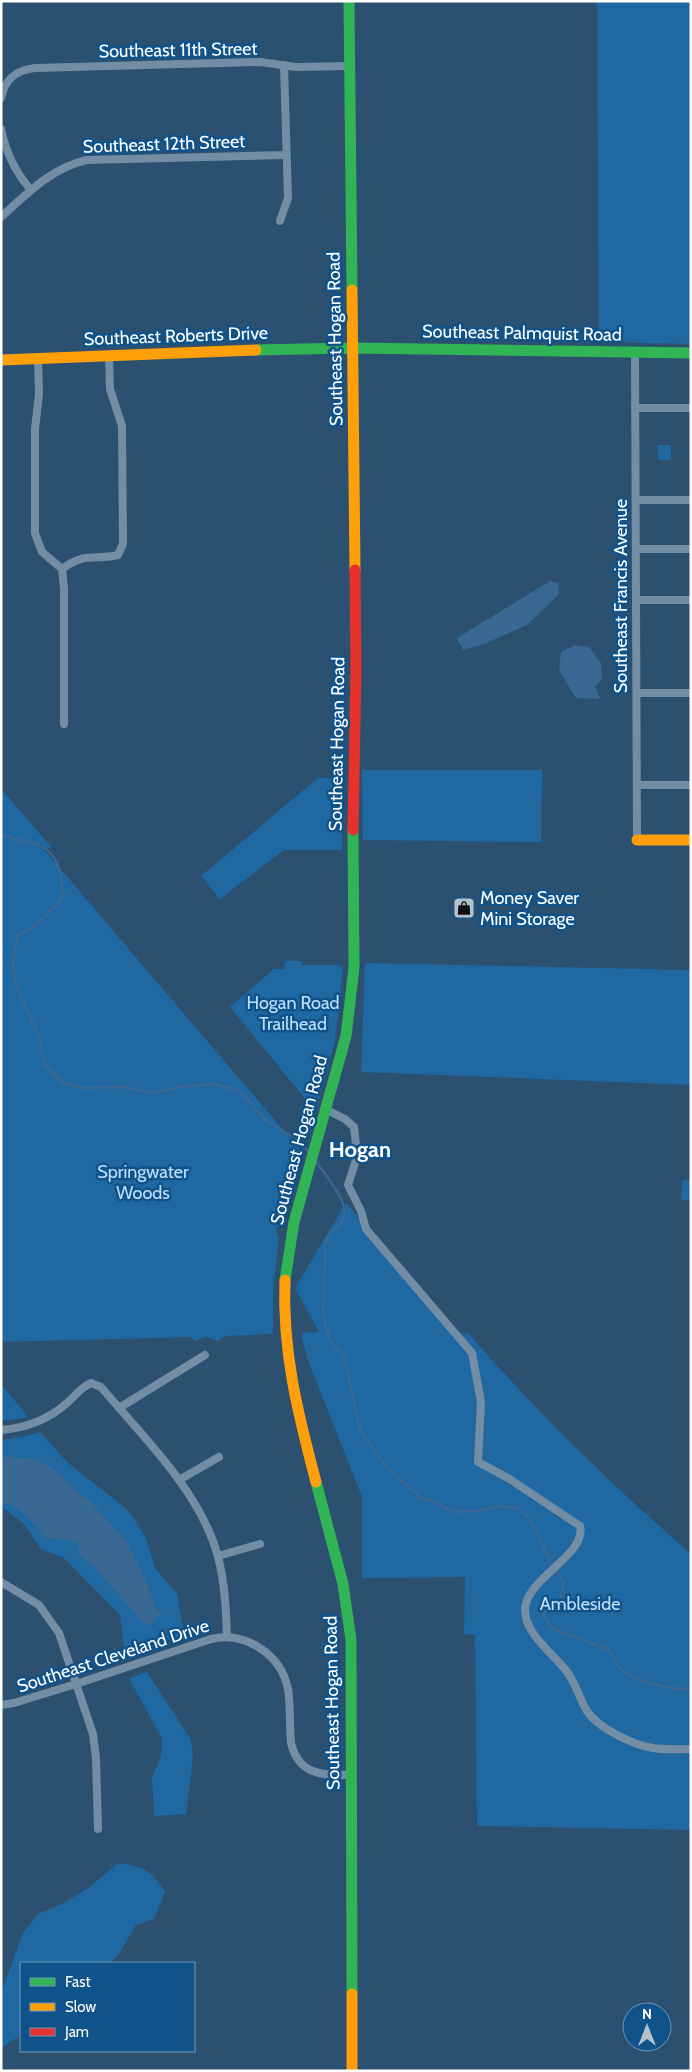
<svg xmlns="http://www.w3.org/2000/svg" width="692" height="2072" font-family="Cabin,sans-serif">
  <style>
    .green { fill: #2068a1 }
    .water { fill: #396992 }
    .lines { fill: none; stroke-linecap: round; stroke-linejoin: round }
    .stream { stroke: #396992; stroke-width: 2.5 }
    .street { stroke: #738da4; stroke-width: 8 }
    .fast { stroke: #30b455; stroke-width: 11 }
    .slow { stroke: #ff9f0a; stroke-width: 11 }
    .jam { stroke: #e5322d; stroke-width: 11 }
    .labels { text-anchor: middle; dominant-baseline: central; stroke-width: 5; stroke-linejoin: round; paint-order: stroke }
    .street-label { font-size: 18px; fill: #fff; stroke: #10538b }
    .poi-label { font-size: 18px; fill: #fff; stroke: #10538b; text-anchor: start }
    .park-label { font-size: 18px; fill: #bde1fd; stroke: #10538b }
    .district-label { font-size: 22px; font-weight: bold; fill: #fff; stroke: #10538b }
  </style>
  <rect width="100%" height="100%" fill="#2c506f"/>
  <!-- green -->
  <g class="green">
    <path d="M597,1H691V344L599,342Z"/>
    <rect x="658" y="445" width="13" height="15"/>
    <path d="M362,770H542L541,842L363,840Z"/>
    <path d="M318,778H342V850H284L220,899L201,876Z"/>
    <path d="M1,789L52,848H43L46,852L302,1152L282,1222L276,1229L279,1240L273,1288V1334L225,1336L218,1341L206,1337L194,1341L191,1337L1,1342Z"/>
    <path d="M285,961H302V965H339L343,968L335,1041L318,1103L315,1106H311L230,1007L274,969H285Z"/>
    <path d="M365,963L691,970V1085L361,1072Z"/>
    <path d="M682,1180H691V1200H681Z"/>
    <path d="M346,1203L457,1333H468C537,1412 612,1485 691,1554V1830L477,1826L475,1635L464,1634L465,1577L362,1578V1497L307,1358L301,1333L319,1332L295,1288Z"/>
    <path d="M1,1384L28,1417L1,1421Z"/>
    <path d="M40,1432L68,1463L129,1511L146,1538L155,1568L177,1594L184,1635L125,1655L120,1615L64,1558L41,1549L24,1524L1,1506V1440L22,1437Z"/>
    <path d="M147,1672L191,1740L193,1758L186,1814L154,1816L152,1777L161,1757L162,1739L129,1678Z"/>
    <path d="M118,1863C144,1866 151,1871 165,1892L154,1919L136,1925L119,1954L110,1963H21V2035L1,2048V1993L23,1933L38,1914L64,1903L91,1886Z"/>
  </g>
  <!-- water -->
  <g class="water">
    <path d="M550,581L558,583L559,594L527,625L484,644L463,650L457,638Z"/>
    <path d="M575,645L589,647L601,663L602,679L595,687L600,699L576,698L559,670L561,652Z"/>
    <path d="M1,1456L36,1459L49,1466L63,1477L79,1494L88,1499L126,1541L146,1581L156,1609L161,1612L162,1615L156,1617L151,1625L143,1623L95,1567L79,1555V1546L76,1542L44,1537C33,1523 20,1504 1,1503Z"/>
  </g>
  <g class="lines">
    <!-- stream -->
    <g class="stream">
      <path d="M1,835C13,839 34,842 43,847C61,858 63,881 62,900L35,926L18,935L13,961L16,985L40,1039L44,1064L64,1083L82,1088L124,1087L153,1093L178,1087L214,1084L240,1091L267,1121L301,1142L309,1153"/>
      <path d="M316,1162C325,1174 353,1206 342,1221C337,1228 330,1231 326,1239L323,1311L326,1327L331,1342L344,1356L360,1430L376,1454L398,1477L421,1498L435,1502L445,1508L457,1512L478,1511L499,1506L516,1508L526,1515L537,1531L550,1562L564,1582L560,1600L543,1614L552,1628L609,1650L620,1668L633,1678L665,1687L691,1690"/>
    </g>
    <!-- street -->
    <g class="street">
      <path d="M1,98C5,79 16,70 35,68L260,62L296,67L349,66"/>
      <path d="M1,129C6,153 15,172 31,190"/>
      <path d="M1,217C28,193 51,168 87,160L286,155"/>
      <path d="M280,221L288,198L284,65"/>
      <path d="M635,352L637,840"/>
      <path d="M38,359L39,394L35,429V533L42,552L62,569L64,588V724"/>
      <path d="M635,408H691"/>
      <path d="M636,500H691"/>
      <path d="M636,549H691"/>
      <path d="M62,569C87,551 93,561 118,555L123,544L122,426L110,389L109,356"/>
      <path d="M636,600H691"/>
      <path d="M637,693H691"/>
      <path d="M637,785H691"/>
      <path d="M325,1109L345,1119L354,1127L356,1145V1160L348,1185L361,1211L366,1229L472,1353L481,1402L478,1462L508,1478L580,1526C587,1555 527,1577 525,1609C524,1632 551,1652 564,1668C576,1681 578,1697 587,1711C598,1728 633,1745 653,1748C665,1750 678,1749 691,1749"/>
      <path d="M119,1408L205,1355"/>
      <path d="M1,1430C26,1428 48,1420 67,1403C75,1396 81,1387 91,1383L101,1387C143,1437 201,1492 218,1557C225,1583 226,1610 227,1637"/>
      <path d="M179,1480L219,1457"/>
      <path d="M218,1556L260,1544"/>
      <path d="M1,1582L39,1605L59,1633L93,1734L96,1758L98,1829"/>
      <path d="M1,1705L14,1703L76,1684L211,1639C245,1631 281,1654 288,1689C291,1706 289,1725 291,1743C299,1776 323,1775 351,1775"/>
    </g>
    <!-- fast -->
    <g class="fast">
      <path d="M349,1L352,290"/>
      <path d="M256,350L352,348L691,353"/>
      <path d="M285,1280L294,1222L346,1036L354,968L353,830"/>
      <path d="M316,1482L343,1584L351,1640L352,1994"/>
    </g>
    <!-- slow -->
    <g class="slow">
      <path d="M352,290L355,570"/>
      <path d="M1,360L256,350"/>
      <path d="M637,840H691"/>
      <path d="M285,1280C282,1351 298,1414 316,1482"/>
      <path d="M352,1994V2071"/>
    </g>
    <!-- jam -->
    <path class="jam" d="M353,830L356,670L355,570"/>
  </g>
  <!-- icons -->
  <defs>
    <g id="shop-square" transform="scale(1.125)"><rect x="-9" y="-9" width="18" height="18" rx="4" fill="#b5c2cd" stroke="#10538b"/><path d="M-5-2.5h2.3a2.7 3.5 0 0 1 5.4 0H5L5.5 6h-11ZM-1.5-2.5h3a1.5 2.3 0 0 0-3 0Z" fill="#111"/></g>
  </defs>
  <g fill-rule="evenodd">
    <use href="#shop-square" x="464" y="908"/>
  </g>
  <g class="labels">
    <!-- street labels -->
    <g class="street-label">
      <text transform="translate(178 50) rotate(-1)">Southeast 11th Street</text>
      <text transform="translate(164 144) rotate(-2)">Southeast 12th Street</text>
      <text transform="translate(522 333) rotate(1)">Southeast Palmquist Road</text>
      <text transform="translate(176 336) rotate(-2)">Southeast Roberts Drive</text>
      <text transform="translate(335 339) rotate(-91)">Southeast Hogan Road</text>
      <text transform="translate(621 596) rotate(-90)">Southeast Francis Avenue</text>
      <text transform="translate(337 744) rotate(-89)">Southeast Hogan Road</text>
      <text transform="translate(299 1140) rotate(-75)">Southeast Hogan Road</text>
      <text transform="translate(113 1656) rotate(-18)">Southeast Cleveland Drive</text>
      <text transform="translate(332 1703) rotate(-91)">Southeast Hogan Road</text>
    </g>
    <!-- poi labels -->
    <g class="poi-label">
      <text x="480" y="898">Money Saver<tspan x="480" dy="21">Mini Storage</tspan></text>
    </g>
    <!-- park labels -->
    <g class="park-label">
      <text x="293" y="1003">Hogan Road<tspan x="293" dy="21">Trailhead</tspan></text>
      <text x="143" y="1172">Springwater<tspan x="143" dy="21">Woods</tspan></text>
      <text x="580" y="1604">Ambleside</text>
    </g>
    <!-- district labels -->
    <g class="district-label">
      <text x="360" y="1149">Hogan</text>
    </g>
  </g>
  <!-- border -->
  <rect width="692" height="2072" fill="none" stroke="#ffffff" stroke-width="5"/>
  <!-- legend -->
  <rect x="20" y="1962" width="175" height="90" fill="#10538b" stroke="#7098b9"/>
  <rect x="30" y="1978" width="25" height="8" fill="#30b455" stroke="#7098b9"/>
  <text x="65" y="1987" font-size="15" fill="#ffffff">Fast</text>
  <rect x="30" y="2003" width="25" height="8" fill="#ff9f0a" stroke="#7098b9"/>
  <text x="65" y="2012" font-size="15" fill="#ffffff">Slow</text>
  <rect x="30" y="2028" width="25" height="8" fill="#e5322d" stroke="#7098b9"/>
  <text x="65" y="2037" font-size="15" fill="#ffffff">Jam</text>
  <!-- north arrow -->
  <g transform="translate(647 2027)"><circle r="24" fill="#10538b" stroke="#7098b9"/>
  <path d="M0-4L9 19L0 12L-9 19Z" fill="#b5c2cd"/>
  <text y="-8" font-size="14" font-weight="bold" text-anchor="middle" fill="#ffffff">N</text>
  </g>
</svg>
